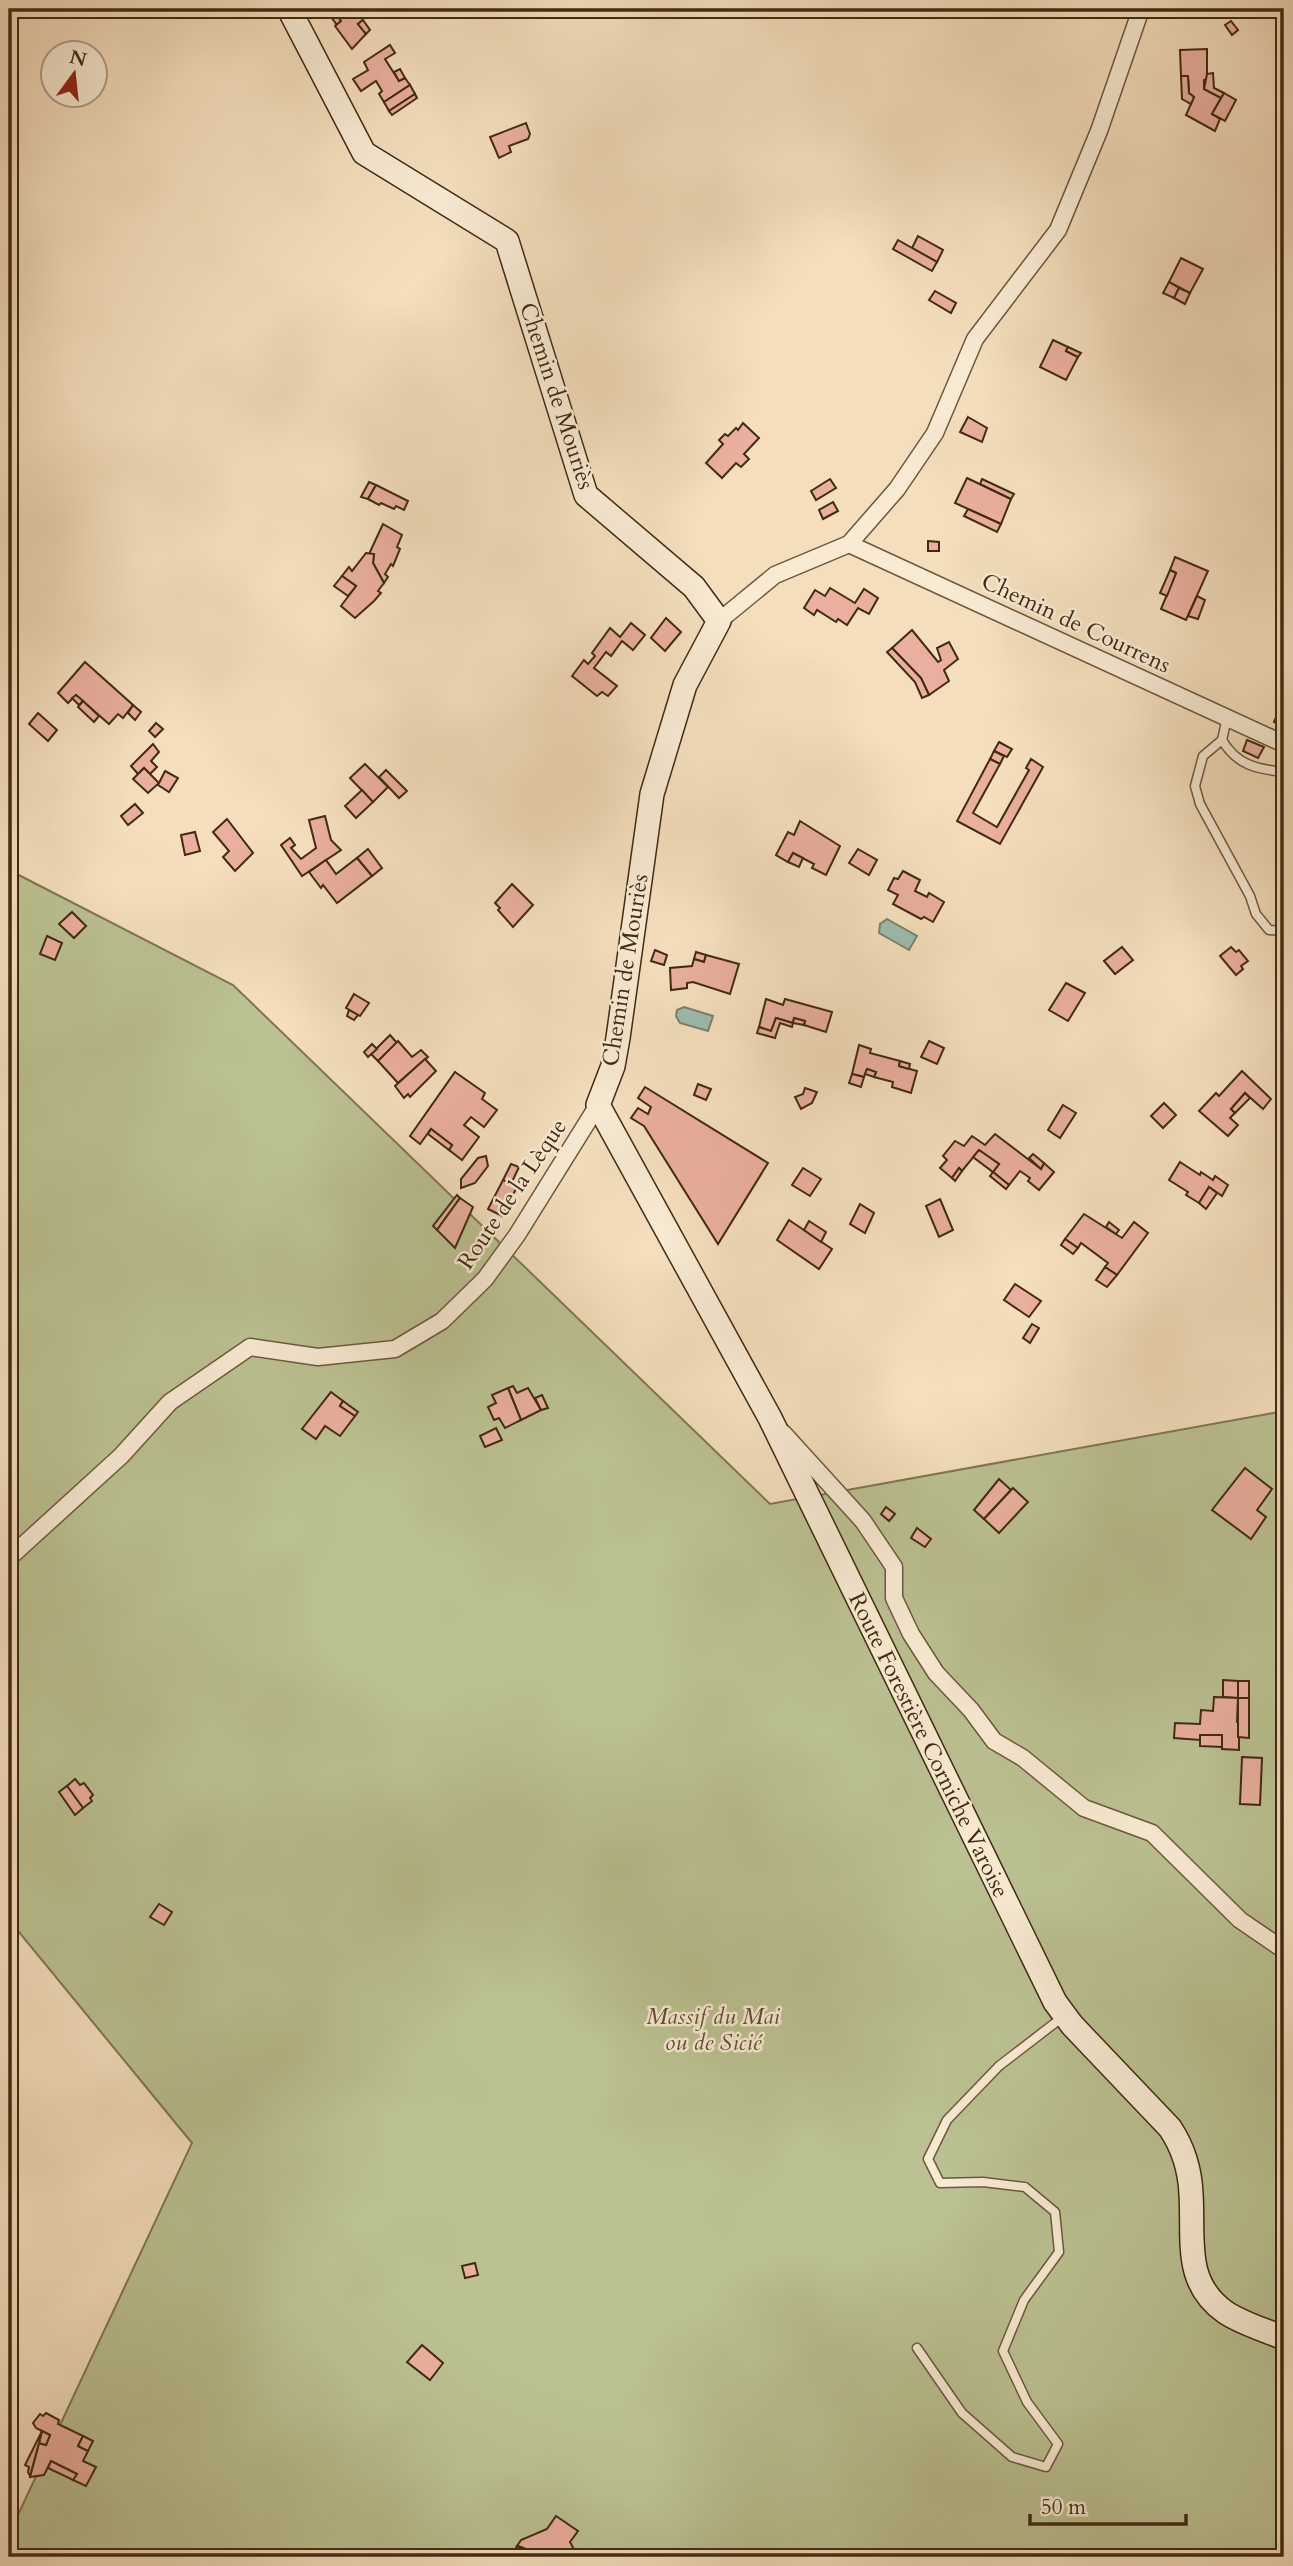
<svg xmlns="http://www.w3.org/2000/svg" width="1293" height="2566" font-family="Cardo,serif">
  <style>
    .green { fill: #bbc191; stroke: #7e7652; stroke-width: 2 }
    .water { fill: #9cbcaf; stroke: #788270; stroke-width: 2 }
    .building { fill: #eaaf9e; stroke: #412a12; stroke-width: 2 }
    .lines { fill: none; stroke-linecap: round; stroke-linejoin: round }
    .lane-casing { stroke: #6e573c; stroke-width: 11 }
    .street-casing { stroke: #6e573c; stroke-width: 19 }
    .secondary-casing { stroke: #412a12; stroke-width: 26 }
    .lane { stroke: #f8ead3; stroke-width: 8 }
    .street { stroke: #f8ead3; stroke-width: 16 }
    .secondary { stroke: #f8ead3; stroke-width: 23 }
    .labels { text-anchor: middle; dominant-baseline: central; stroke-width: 5; stroke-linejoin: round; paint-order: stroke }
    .street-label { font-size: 23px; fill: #412a12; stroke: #f8ead3 }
    .park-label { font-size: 23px; font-style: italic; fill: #605032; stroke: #f8ead3 }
  </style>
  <rect width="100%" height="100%" fill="#f4debc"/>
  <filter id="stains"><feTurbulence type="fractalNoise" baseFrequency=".00286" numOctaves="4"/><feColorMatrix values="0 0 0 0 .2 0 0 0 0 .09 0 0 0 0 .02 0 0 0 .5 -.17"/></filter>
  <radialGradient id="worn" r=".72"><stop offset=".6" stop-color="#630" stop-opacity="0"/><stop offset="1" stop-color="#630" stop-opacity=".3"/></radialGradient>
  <!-- green -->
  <path class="green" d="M9,870L233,985L770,1504L1284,1411V2557H9V2534L192,2143L9,1920Z"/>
  <!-- water -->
  <g class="water">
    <path d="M887,919L917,936L909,950L879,933L880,924Z"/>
    <path d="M684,1007L713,1016L708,1031L680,1023L676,1016L677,1010Z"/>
  </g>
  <!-- building -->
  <g class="building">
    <path d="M325,9H337L335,11L341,21L337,25Z"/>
    <path d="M337,9H355L363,20L358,24L366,34L352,49L335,26L341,21L335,11Z"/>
    <path d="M363,20L370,30L366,34L358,24Z"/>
    <path d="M1231,21L1238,30L1232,35L1225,25Z"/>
    <path d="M390,45L395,53L385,59L399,81L405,78L410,85L384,102L379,94L382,91L376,81L361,91L353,79L368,70L364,62Z"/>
    <path d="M1207,49V79L1204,80V89L1221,98L1212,114L1220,119L1215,131L1186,115L1194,97L1189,93L1188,76H1181L1180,50Z"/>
    <path d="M400,69L405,78L399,81L394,72Z"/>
    <path d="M1213,73L1214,88L1224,93L1221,98L1204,89L1207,74Z"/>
    <path d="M1181,76H1188L1189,93L1194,97L1191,104L1182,99Z"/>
    <path d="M410,85L415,94L389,111L384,102Z"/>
    <path d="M1224,93L1236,100L1225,121L1212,114Z"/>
    <path d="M415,94L417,98L392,115L389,111Z"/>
    <path d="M526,123L530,134L528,139L509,146L511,152L499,158L490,137Z"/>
    <path d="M918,236L943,250L937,262L912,248Z"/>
    <path d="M898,240L937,262L932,271L893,249Z"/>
    <path d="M1181,258L1203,269L1190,293L1169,282Z"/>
    <path d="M1169,282L1179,288L1174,298L1163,293Z"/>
    <path d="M1179,288L1190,293L1185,304L1174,298Z"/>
    <path d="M935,291L956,303L951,313L929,300Z"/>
    <path d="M1053,340L1068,347L1066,351L1078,357L1066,380L1040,367Z"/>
    <path d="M1068,347L1081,353L1078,357L1066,351Z"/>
    <path d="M968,417L987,428L982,442L960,432Z"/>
    <path d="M743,423L759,438L744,454L749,459L741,467L736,463L722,478L706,463L723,444L719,440L725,434L728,436L736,428L738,430Z"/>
    <path d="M967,478L1011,499L1001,524L955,503Z"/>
    <path d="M830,479L836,488L816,500L811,491Z"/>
    <path d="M982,479L1014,494L1011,499L980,484Z"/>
    <path d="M369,482L376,485L368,499L361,497Z"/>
    <path d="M376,485L408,501L404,510L396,506L394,509L381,503L379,505L368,499Z"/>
    <path d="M833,502L838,511L823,519L819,510Z"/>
    <path d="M968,509L1001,524L997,532L964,516Z"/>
    <path d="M383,524L402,535L397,547L400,549L393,566L391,564L385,574L388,577L384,583L373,563L374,554H369Z"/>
    <path d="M928,541L939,542V551H928Z"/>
    <path d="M366,553L374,554L373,563L384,583L378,591L381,593L374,601L355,618L341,606L356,586L342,576L349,567L352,571Z"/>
    <path d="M1175,557L1208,571L1186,620L1161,609L1176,573L1170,570Z"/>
    <path d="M1170,570L1176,573L1167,596L1160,593Z"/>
    <path d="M342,576L356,586L348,596L334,586Z"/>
    <path d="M830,588L855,603L864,589L878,598L869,614L858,608L847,625L838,619L836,622L817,610L814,615L804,608L815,590L825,596Z"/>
    <path d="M1197,596L1205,600L1198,619L1188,616Z"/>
    <path d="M666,618L681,632L665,651L651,638Z"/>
    <path d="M631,623L645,635L633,650L622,641L611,656L606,652L594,668L617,686L608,696L602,692L597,696L572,676L584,660L588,664L595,656L592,653L610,628L620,637Z"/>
    <path d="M912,630L938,662L941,660L937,648L949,642L958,659L944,670L949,681L929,695L921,678L892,648Z"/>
    <path d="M892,648L921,678L929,695L922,698L915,682L887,652Z"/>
    <path d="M85,662L133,705L123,718L118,714L109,724L76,695L68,703L58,693Z"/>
    <path d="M76,695L83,701L79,705L72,698Z"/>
    <path d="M83,701L99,716L94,722L78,707Z"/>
    <path d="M133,705L141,712L135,720L128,713Z"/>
    <path d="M1280,708L1284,710V726L1274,722Z"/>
    <path d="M38,713L57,730L48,741L29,724Z"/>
    <path d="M156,723L163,729L155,737L149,731Z"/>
    <path d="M1247,740L1264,747L1258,758L1243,751Z"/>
    <path d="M999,742L1012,749L1007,757L994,751Z"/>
    <path d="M153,744L159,752L151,761L157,767L150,774L144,768L138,774L131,766Z"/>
    <path d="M994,751L1004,756L1000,764L990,759Z"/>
    <path d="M990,759L1000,764L973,813L997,827L1029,770L1026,768L1031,759L1043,767L1000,844L957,821Z"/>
    <path d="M365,764L388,787L373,802L350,778Z"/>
    <path d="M144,768L159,783L148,793L133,779Z"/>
    <path d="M386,770L407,791L399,798L379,777Z"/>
    <path d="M165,771L178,778L169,792L158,785Z"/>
    <path d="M362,790L373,802L356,818L345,806Z"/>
    <path d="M135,804L143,813L128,825L121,816Z"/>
    <path d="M325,816L331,840L341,850L302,876L281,845L290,838L295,845L291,848L301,859L316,848L309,820Z"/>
    <path d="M227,819L253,853L235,871L223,857L229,851L213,832Z"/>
    <path d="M800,821L840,846L826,875L812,868L814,864L793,853L788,862L776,855L788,832L794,835Z"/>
    <path d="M195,832L200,851L185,855L181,835Z"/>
    <path d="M368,849L382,868L372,876L357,858Z"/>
    <path d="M858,849L877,860L869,875L849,863Z"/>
    <path d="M793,853L803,858L799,867L788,862Z"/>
    <path d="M357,858L372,876L337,903L323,885L321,888L309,872L326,860L336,874Z"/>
    <path d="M903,871L920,880L915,891L927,897L929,893L944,902L933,922L924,917L921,919L893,904L898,895L888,890L894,878L898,879Z"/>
    <path d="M512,884L533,905L513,927L498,910L500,908L495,903Z"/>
    <path d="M72,912L86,926L74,938L59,924Z"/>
    <path d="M47,936L62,943L55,960L40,954Z"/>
    <path d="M1122,947L1133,960L1115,974L1104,961Z"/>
    <path d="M1231,947L1236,952L1239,950L1248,961L1241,966L1243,969L1236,975L1220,956Z"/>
    <path d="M655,950L667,955L664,965L651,961Z"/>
    <path d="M696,952L706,955L704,962L694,959Z"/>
    <path d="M706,955L739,964L730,994L693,982L687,983V988L671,990L670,968L692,966L694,959L704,962Z"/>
    <path d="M1066,983L1085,993L1068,1021L1049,1010Z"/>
    <path d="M354,994L369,1003L360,1016L346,1008Z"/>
    <path d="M766,999L783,1005L785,999L832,1012L826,1032L804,1025L805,1021L794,1018L793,1023L776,1018L771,1031L759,1027Z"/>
    <path d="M349,1010L358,1015L354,1020L347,1016Z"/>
    <path d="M776,1018L793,1023L792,1027L780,1023L775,1038L757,1033L759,1027L771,1031Z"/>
    <path d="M794,1018L805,1021L804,1025L793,1023Z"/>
    <path d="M390,1035L397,1043L378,1061L371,1054Z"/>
    <path d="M398,1041L412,1057L421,1050L428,1057L398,1083L378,1061Z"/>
    <path d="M929,1041L944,1048L937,1064L921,1057Z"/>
    <path d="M372,1044L377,1049L368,1057L364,1052Z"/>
    <path d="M859,1045L871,1049L870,1053L900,1061L899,1066L917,1071L911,1093L892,1087L893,1082L874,1077L876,1072L867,1069L864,1077L852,1074Z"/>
    <path d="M425,1059L436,1071L410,1097L408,1094L404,1098L395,1086Z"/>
    <path d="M900,1061L910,1064L909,1069L899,1066Z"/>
    <path d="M867,1069L876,1072L874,1077L865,1074Z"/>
    <path d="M1242,1071L1271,1099L1263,1109L1245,1093L1231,1109L1235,1113L1230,1118L1238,1125L1228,1136L1199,1111L1216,1093L1219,1096Z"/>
    <path d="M455,1072L485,1093L482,1099L497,1110L484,1127L471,1117L464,1125L479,1137L462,1160L449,1150L452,1145L431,1129L420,1144L410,1136Z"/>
    <path d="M852,1074L864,1077L861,1087L849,1083Z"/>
    <path d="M698,1084L711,1089L706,1100L694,1095Z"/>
    <path d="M645,1087L768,1163L718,1244L644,1126L631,1118L638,1108L648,1114L651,1107L638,1098Z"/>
    <path d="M805,1088L817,1092L812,1103L801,1109L795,1097L803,1094Z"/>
    <path d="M1245,1093L1250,1098L1235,1113L1231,1109Z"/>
    <path d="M1164,1103L1176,1115L1163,1128L1151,1116Z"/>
    <path d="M1063,1105L1076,1113L1060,1138L1048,1130Z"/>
    <path d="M431,1129L452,1145L449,1150L428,1134Z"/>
    <path d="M995,1134L1041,1169L1044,1163L1054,1172L1039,1190L1028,1181L1030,1178L1020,1171L1009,1185L993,1172L999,1164L979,1150L962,1171L959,1168L952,1178L940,1168L947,1160L943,1156L955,1141L964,1146L972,1136L985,1145Z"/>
    <path d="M979,1150L999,1164L993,1172L973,1157Z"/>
    <path d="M1033,1154L1044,1163L1041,1169L1029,1158Z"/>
    <path d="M486,1156L488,1166L475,1183L461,1188V1179L478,1158Z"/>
    <path d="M1180,1162L1200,1175L1201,1172L1213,1180L1215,1176L1228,1185L1222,1196L1209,1187L1199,1203L1186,1195L1188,1192L1169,1180Z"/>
    <path d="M511,1164L519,1167L511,1184L503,1180Z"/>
    <path d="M803,1168L821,1179L810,1196L792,1185Z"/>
    <path d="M959,1168L962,1171L955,1181L952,1178Z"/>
    <path d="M993,1172L1009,1185L1006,1189L990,1176Z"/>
    <path d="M503,1180L517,1187L502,1216L488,1209Z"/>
    <path d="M1209,1187L1217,1193L1206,1209L1199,1203Z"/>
    <path d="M457,1195L460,1198L437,1230L433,1226Z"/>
    <path d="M460,1198L473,1207L455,1248L437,1230Z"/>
    <path d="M940,1199L953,1230L939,1237L926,1206Z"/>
    <path d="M860,1204L874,1213L865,1233L850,1224Z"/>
    <path d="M1084,1214L1122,1238L1134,1222L1148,1233L1117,1275L1105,1267L1108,1263L1081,1243L1078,1248L1065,1239Z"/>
    <path d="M789,1220L832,1249L819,1269L777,1240Z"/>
    <path d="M809,1221L826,1232L821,1242L804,1230Z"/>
    <path d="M1109,1222L1119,1230L1116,1234L1106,1227Z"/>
    <path d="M1065,1239L1078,1248L1073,1254L1061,1245Z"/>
    <path d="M1105,1267L1117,1275L1107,1287L1096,1280Z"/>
    <path d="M1015,1284L1041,1301L1029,1317L1004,1300Z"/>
    <path d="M1032,1324L1039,1328L1030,1343L1023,1338Z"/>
    <path d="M513,1386L517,1393L528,1388L541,1410L521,1420L508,1388Z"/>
    <path d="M508,1388L521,1420L505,1428L499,1418L494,1420L488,1407L496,1403L492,1395Z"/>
    <path d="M331,1392L343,1401L340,1406L355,1416L340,1436L325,1426L316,1439L302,1429Z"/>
    <path d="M542,1395L548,1408L541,1410L535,1398Z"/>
    <path d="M343,1401L358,1412L355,1416L340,1406Z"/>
    <path d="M496,1428L502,1440L485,1447L480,1436Z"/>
    <path d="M1245,1468L1272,1489L1257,1510L1266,1517L1251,1539L1212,1510Z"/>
    <path d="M999,1479L1011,1490L984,1519L974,1510Z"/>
    <path d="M1013,1488L1028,1502L999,1533L984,1519Z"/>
    <path d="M886,1507L895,1514L889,1521L881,1514Z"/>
    <path d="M917,1528L931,1539L925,1547L911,1538Z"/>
    <path d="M1223,1680L1238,1681V1698L1223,1697Z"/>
    <rect x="1238" y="1681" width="11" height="17"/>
    <path d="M1214,1697L1238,1698L1237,1722L1239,1723V1750L1222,1749V1735H1200V1740L1174,1738L1175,1723L1200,1724L1201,1710L1213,1711Z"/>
    <path d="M1238,1698H1249V1738L1238,1737Z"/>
    <path d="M1200,1735H1222V1747L1200,1746Z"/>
    <path d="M1242,1757L1262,1758L1260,1805L1240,1804Z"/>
    <path d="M75,1779L80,1785L84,1783L93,1795L90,1798L92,1801L83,1808L67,1786Z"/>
    <path d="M67,1786L83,1808L75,1815L59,1792Z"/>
    <path d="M159,1904L172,1912L164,1925L150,1917Z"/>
    <path d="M475,2263L478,2275L465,2278L462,2266Z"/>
    <path d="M422,2345L443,2363L430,2380L407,2362Z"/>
    <path d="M46,2413L59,2420L58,2424L83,2436L78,2446L88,2451L83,2461L96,2467L86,2486L73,2480L77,2474L51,2461L44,2475L30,2477L39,2443L46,2445L50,2435L36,2428L33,2423L40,2414L43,2416Z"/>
    <path d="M42,2431L50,2435L46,2445L39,2443Z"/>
    <path d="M42,2431L39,2443L30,2476L28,2472L29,2467L25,2465Z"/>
    <path d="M83,2436L93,2441L88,2451L78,2446Z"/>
    <path d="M51,2461L77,2474L73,2480L48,2468Z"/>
    <path d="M556,2516L578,2531L570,2542L576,2553L567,2557H545L517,2546L521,2540L547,2529Z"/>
    <path d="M517,2546L521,2547L545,2557H515L521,2549L516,2548Z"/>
  </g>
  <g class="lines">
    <!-- lane casing -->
    <g class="lane-casing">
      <g id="lane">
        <path d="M1227,718L1222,740L1203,756L1195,786L1200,804L1250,896L1256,914L1269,930L1284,931"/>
        <path d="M1222,740C1237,765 1256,769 1284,772"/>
        <path d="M917,2348L962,2413L1012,2457L1046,2467L1058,2444L1027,2402L1003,2351L1024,2300L1059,2252L1055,2212L1025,2187L983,2182L940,2183L928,2159L947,2120L999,2066L1064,2016"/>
      </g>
    </g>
    <!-- street casing -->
    <g class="street-casing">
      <g id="street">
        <path d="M849,544L1284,744"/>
        <path d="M719,621L775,575L849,544L897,489L935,433L975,339L1058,230L1099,131L1141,9"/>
        <path d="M783,1433L863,1521L894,1567V1598L911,1634L936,1673L971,1710L994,1741L1023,1758L1084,1808L1152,1833L1240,1920L1284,1950"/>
        <path d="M9,1558L121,1456L170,1402L250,1347L318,1357L395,1349L442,1321L485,1279L517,1235L598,1105"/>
      </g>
    </g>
    <!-- secondary casing -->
    <g class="secondary-casing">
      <path id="secondary" d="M289,9L364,153L507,241L586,495L694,587L719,621L685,685L652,794L618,1038L613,1066L598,1105L770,1418L1055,2002L1072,2025L1170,2128C1184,2149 1190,2169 1191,2194C1194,2239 1183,2282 1225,2312C1243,2324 1265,2330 1284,2338"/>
    </g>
    <!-- lane -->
    <use href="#lane" class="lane"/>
    <!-- street -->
    <use href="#street" class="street"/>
    <!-- secondary -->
    <use href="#secondary" class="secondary"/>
  </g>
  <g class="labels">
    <!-- street labels -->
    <g class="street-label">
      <text transform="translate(557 396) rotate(72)">Chemin de Mouriès</text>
      <text transform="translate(1076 623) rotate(25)">Chemin de Courrens</text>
      <text transform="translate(625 970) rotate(-81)">Chemin de Mouriès</text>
      <text transform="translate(512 1194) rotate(-56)">Route de la Lèque</text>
      <text transform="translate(929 1745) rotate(64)">Route Forestière Corniche Varoise</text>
    </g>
    <!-- park labels -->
    <g class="park-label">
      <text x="713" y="2016">Massif du Mai<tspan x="713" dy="26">ou de Sicié</tspan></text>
    </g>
  </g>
  <!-- margin -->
  <rect width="1293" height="2566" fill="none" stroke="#f4debc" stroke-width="35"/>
  <rect x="10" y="10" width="1272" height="2545" fill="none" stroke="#412a12" stroke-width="3.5"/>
  <rect x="18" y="18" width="1258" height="2531" fill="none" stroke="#412a12" stroke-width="2"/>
  <!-- north arrow -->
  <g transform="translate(74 74) rotate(15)"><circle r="33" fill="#f8ead3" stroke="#af9d86" stroke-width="2"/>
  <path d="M0-5L12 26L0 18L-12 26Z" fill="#8f2418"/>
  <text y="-10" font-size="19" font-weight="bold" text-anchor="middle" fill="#412a12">N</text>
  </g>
  <!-- scale -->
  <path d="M1030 2514v10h156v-10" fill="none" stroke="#412a12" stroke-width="3.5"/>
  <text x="1041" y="2514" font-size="21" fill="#412a12" stroke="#f8ead3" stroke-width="5" paint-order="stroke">50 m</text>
  <rect width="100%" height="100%" filter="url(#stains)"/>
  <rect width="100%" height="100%" fill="url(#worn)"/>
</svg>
